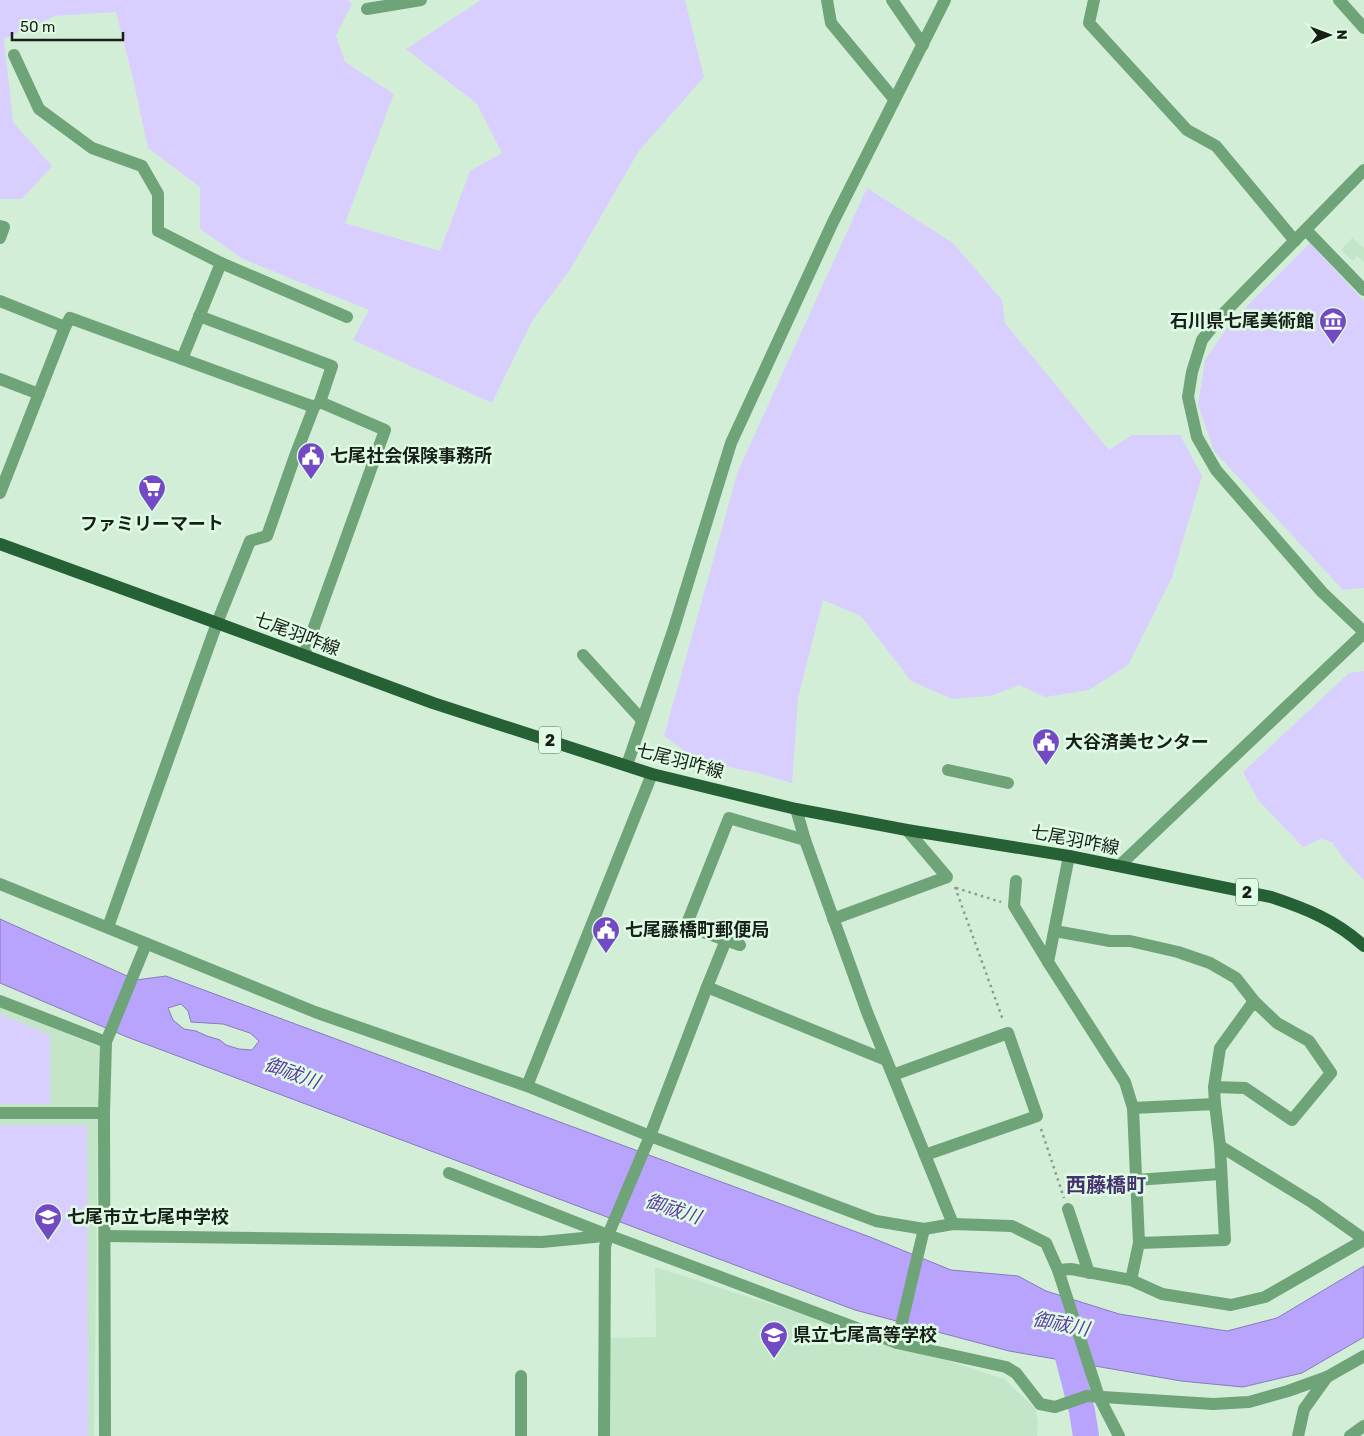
<svg xmlns="http://www.w3.org/2000/svg" width="1364" height="1436" font-family="Rubik,'Noto Sans JP',sans-serif">
  <style>
    .built { fill: #c3e5c8 }
    .green { fill: #d9cfff }
    .water { fill: #b8a3fd; stroke: #877cb8; fill-rule: evenodd }
    .lines { fill: none; stroke-linecap: round; stroke-linejoin: round }
    .river { stroke: #b8a3fd; stroke-width: 26 }
    .path { stroke: #8a9e8d; stroke-width: 2.5; stroke-dasharray: 2.5 4; stroke-linecap: butt }
    .minor { stroke: #6fa378; stroke-width: 12 }
    .major { stroke: #256134; stroke-width: 12 }
    .labels { text-anchor: middle; dominant-baseline: central; stroke-width: 5; stroke-linejoin: round; paint-order: stroke }
    .shield { fill: #e0fbe4; stroke: #536255; stroke-width: 1 }
    .shield-label { font-size: 16px; font-weight: bold; fill: #162018 }
    .poi-label { font-size: 18px; font-weight: bold; fill: #162018; stroke: #e0fbe4; text-anchor: start }
    .street-label { font-size: 18px; fill: #162018; stroke: #e0fbe4 }
    .water-label { font-size: 19px; font-style: italic; fill: #5e3ca3; stroke: #e0fbe4 }
    .quarter-label { font-size: 20px; font-weight: bold; fill: #43326e; stroke: #e0fbe4 }
  </style>
  <rect width="100%" height="100%" fill="#d3eed7"/>
  <!-- built -->
  <g class="built">
    <path d="M1352,238L1364,248V262L1357,256L1353,261L1341,250Z"/>
    <path d="M0,1007L99,1047L94,1436H0Z"/>
    <path d="M655,1267L1004,1379L1035,1408L1038,1422L1037,1436H608L607,1338L656,1337Z"/>
  </g>
  <!-- green -->
  <g class="green">
    <path d="M0,0H348L352,4L336,35L345,62L394,94L345,223L440,251L470,171L502,153L477,104L406,49L481,0H685L704,77L638,152L571,268L532,321L492,403L353,340L369,310L243,259L200,229V187L148,148L133,79L116,12L55,16L4,39L13,122L52,166L22,199H0Z"/>
    <path d="M867,188L953,243L1002,300L1005,323L1109,450L1132,435H1180L1202,476L1172,577L1128,665L1089,690L1045,697L1019,685L991,696L952,699L911,681L861,616L823,600L798,698L792,783L758,773L699,761L664,736L738,471Z"/>
    <path d="M1310,243L1364,301V588L1343,590L1214,451L1198,405L1205,360L1231,322Z"/>
    <path d="M1364,671V880L1344,859L1332,842L1321,839L1303,847L1258,800L1243,772L1349,673Z"/>
    <path d="M0,1014L50,1035V1104H0Z"/>
    <path d="M0,1125H87L88,1436H0Z"/>
  </g>
  <!-- water -->
  <path class="water" d="M0,919L136,980L166,976L870,1237L951,1270L1018,1276L1046,1291L1119,1314L1227,1331L1277,1318L1364,1266V1337L1302,1373L1243,1387L1181,1381L1009,1351L855,1310L127,1037L0,983ZM181,1004L188,1011L191,1022L223,1024L250,1033L259,1041L252,1050L239,1049L226,1045L220,1040L207,1036L196,1031L184,1029L173,1020L168,1008ZM352,1093L375,1100L391,1102L408,1108L429,1118V1122H415L395,1119L353,1107L344,1098L343,1095Z"/>
  <g class="lines">
    <!-- river -->
    <g class="river">
      <path d="M314,1081L458,1135"/>
      <path d="M1060,1326L1082,1411L1086,1436"/>
    </g>
    <!-- path -->
    <g class="path">
      <path d="M955,887L1003,1020"/>
      <path d="M956,888L1001,902"/>
      <path d="M1041,1129L1064,1198"/>
    </g>
    <!-- minor -->
    <g class="minor">
      <path d="M827,0L831,23L894,99"/>
      <path d="M892,0L923,45"/>
      <path d="M1094,0L1089,23L1187,130L1216,146L1295,241"/>
      <path d="M1339,0L1364,28"/>
      <path d="M367,9L421,0"/>
      <path d="M14,55L39,109L92,148L142,166L158,194V231L221,263"/>
      <path d="M1364,170L1220,317L1202,340L1192,372L1188,397L1197,437L1216,470L1322,592L1364,632"/>
      <path d="M0,226L4,227L0,238"/>
      <path d="M1306,230L1364,290"/>
      <path d="M0,301L65,327"/>
      <path d="M182,359L221,263L347,317"/>
      <path d="M0,379L39,394"/>
      <path d="M0,493L65,327L70,318L314,407"/>
      <path d="M304,655L385,430L320,402"/>
      <path d="M583,655L642,720"/>
      <path d="M627,765L673,631L731,443L833,222L945,0"/>
      <path d="M948,770L1008,783"/>
      <path d="M796,809L805,840L867,1012L953,1224"/>
      <path d="M1069,856L1048,962L1125,1082L1133,1108"/>
      <path d="M1119,866L1364,633"/>
      <path d="M1016,881L1014,906L1048,962"/>
      <path d="M0,884L315,1012L527,1086L650,1136L876,1221L924,1229L953,1224L1012,1226L1046,1243L1058,1270L1099,1397L1119,1436"/>
      <path d="M833,919L947,877L907,830"/>
      <path d="M108,927L217,623L250,541L267,536L295,456L314,407L320,402L332,366L199,316"/>
      <path d="M1055,931L1110,941H1130L1178,952L1210,963L1236,978L1254,1001"/>
      <path d="M726,940L707,987L886,1060"/>
      <path d="M740,945L686,926L729,818L805,840"/>
      <path d="M0,1001L106,1042"/>
      <path d="M893,1075L1008,1033L1037,1116L925,1155"/>
      <path d="M527,1086L652,774"/>
      <path d="M1214,1087L1245,1088L1292,1120L1331,1073L1309,1041L1277,1023L1254,1001L1220,1048L1214,1087L1215,1104"/>
      <path d="M0,1113H104"/>
      <path d="M1220,1146L1313,1203L1364,1239"/>
      <path d="M449,1173L608,1235L897,1343L1006,1367L1016,1373L1040,1404L1055,1407L1087,1396L1213,1404L1249,1402L1288,1391L1327,1377L1364,1356"/>
      <path d="M1136,1180L1220,1174"/>
      <path d="M1068,1209L1089,1273"/>
      <path d="M105,1236L542,1242L604,1236"/>
      <path d="M1058,1270L1071,1269L1131,1280L1162,1294L1231,1305L1265,1297L1364,1240"/>
      <path d="M1131,1280L1139,1243L1133,1108L1215,1104L1220,1146L1225,1240L1139,1243"/>
      <path d="M897,1343L924,1229"/>
      <path d="M521,1376V1436"/>
      <path d="M105,1436L104,1113L106,1042L146,944"/>
      <path d="M604,1436L605,1247L608,1235L650,1136L707,987"/>
      <path d="M1298,1436L1304,1409L1327,1377"/>
      <path d="M1350,1436L1364,1426"/>
    </g>
    <!-- major -->
    <path class="major" d="M0,544L217,623L433,703L652,774L796,809L907,830L1069,856L1271,897C1307,909 1335,920 1364,946"/>
  </g>
  <!-- icons -->
  <defs>
    <g id="museum-pin" transform="scale(1.4375)"><path d="M0 17L-7.5 6A9.5 9.5 0 1 1 7.5 6Z" fill="#724bc4" stroke="#e0fbe4"/><path d="M0-6L6-3V-2H-6V-3ZM-5-1h2V3h-2ZM-1-1h2V3h-2ZM3-1h2V3H3ZM-6 4H6V6H-6Z" fill="#fff"/></g>
    <g id="civic-pin" transform="scale(1.4375)"><path d="M0 17L-7.5 6A9.5 9.5 0 1 1 7.5 6Z" fill="#724bc4" stroke="#e0fbe4"/><path d="M-.6-6.5H3V-4.5H.6V-3L4-1V1h2V6H-6V1h2V-1L-.6-3ZM-1.2 2.5V6h2.4V2.5Z" fill="#fff"/></g>
    <g id="supermarket-pin" transform="scale(1.4375)"><path d="M0 17L-7.5 6A9.5 9.5 0 1 1 7.5 6Z" fill="#724bc4" stroke="#e0fbe4"/><path d="M-6-5.5h2.5l.6 2H6L4.5 2H-2.5L-4.4-4H-6ZM-1.5 3.2a1.3 1.3 0 1 0 .1 0ZM3 3.2a1.3 1.3 0 1 0 .1 0Z" fill="#fff"/></g>
    <g id="school-pin" transform="scale(1.4375)"><path d="M0 17L-7.5 6A9.5 9.5 0 1 1 7.5 6Z" fill="#724bc4" stroke="#e0fbe4"/><path d="M0-5L7-2L0 1L-7-2ZM-4 1L0 2.5L4 1V4Q0 6-4 4Z" fill="#fff"/></g>
  </defs>
  <g fill-rule="evenodd">
    <use href="#museum-pin" x="1333" y="321"/>
    <use href="#civic-pin" x="311" y="456"/>
    <use href="#supermarket-pin" x="152" y="488"/>
    <use href="#civic-pin" x="1046" y="742"/>
    <use href="#civic-pin" x="606" y="930"/>
    <use href="#school-pin" x="48" y="1217"/>
    <use href="#school-pin" x="774" y="1335"/>
  </g>
  <g class="labels">
    <!-- shield labels -->
    <g class="shield">
      <rect x="539" y="726.5" width="22" height="27" rx="4"/>
      <rect x="1236" y="878.5" width="22" height="27" rx="4"/>
    </g>
    <g class="shield-label">
      <text x="550" y="740">2</text>
      <text x="1247" y="892">2</text>
    </g>
    <!-- poi labels -->
    <g class="poi-label">
      <text x="1314" y="321" text-anchor="end">石川県七尾美術館</text>
      <text x="330" y="456">七尾社会保険事務所</text>
      <text x="152" y="524" text-anchor="middle">ファミリーマート</text>
      <text x="1065" y="742">大谷済美センター</text>
      <text x="625" y="930">七尾藤橋町郵便局</text>
      <text x="67" y="1217">七尾市立七尾中学校</text>
      <text x="793" y="1335">県立七尾高等学校</text>
    </g>
    <!-- street labels -->
    <g class="street-label">
      <text transform="translate(297 634) rotate(21)">七尾羽咋線</text>
      <text transform="translate(680 761) rotate(15)">七尾羽咋線</text>
      <text transform="translate(1075 840) rotate(11)">七尾羽咋線</text>
    </g>
    <!-- water labels -->
    <g class="water-label">
      <text transform="translate(292 1073) rotate(20)">御祓川</text>
      <text transform="translate(673 1209) rotate(18)">御祓川</text>
      <text transform="translate(1061 1324) rotate(11)">御祓川</text>
    </g>
    <!-- quarter labels -->
    <g class="quarter-label">
      <text x="1106" y="1185">西藤橋町</text>
    </g>
  </g>
  <!-- north arrow -->
  <g transform="translate(1329 35) rotate(89)" stroke="#e0fbe4" stroke-width="4" paint-order="stroke">
  <path d="M0-4L9 19L0 12L-9 19Z" fill="#162018"/>
  <text y="-8" font-size="14" font-weight="bold" text-anchor="middle" fill="#162018">N</text>
  </g>
  <!-- scale -->
  <path d="M12 32v8h111v-8" fill="none" stroke="#162018" stroke-width="2.5"/>
  <text x="20" y="32" font-size="15" fill="#162018" stroke="#e0fbe4" stroke-width="4" paint-order="stroke">50 m</text>
</svg>
